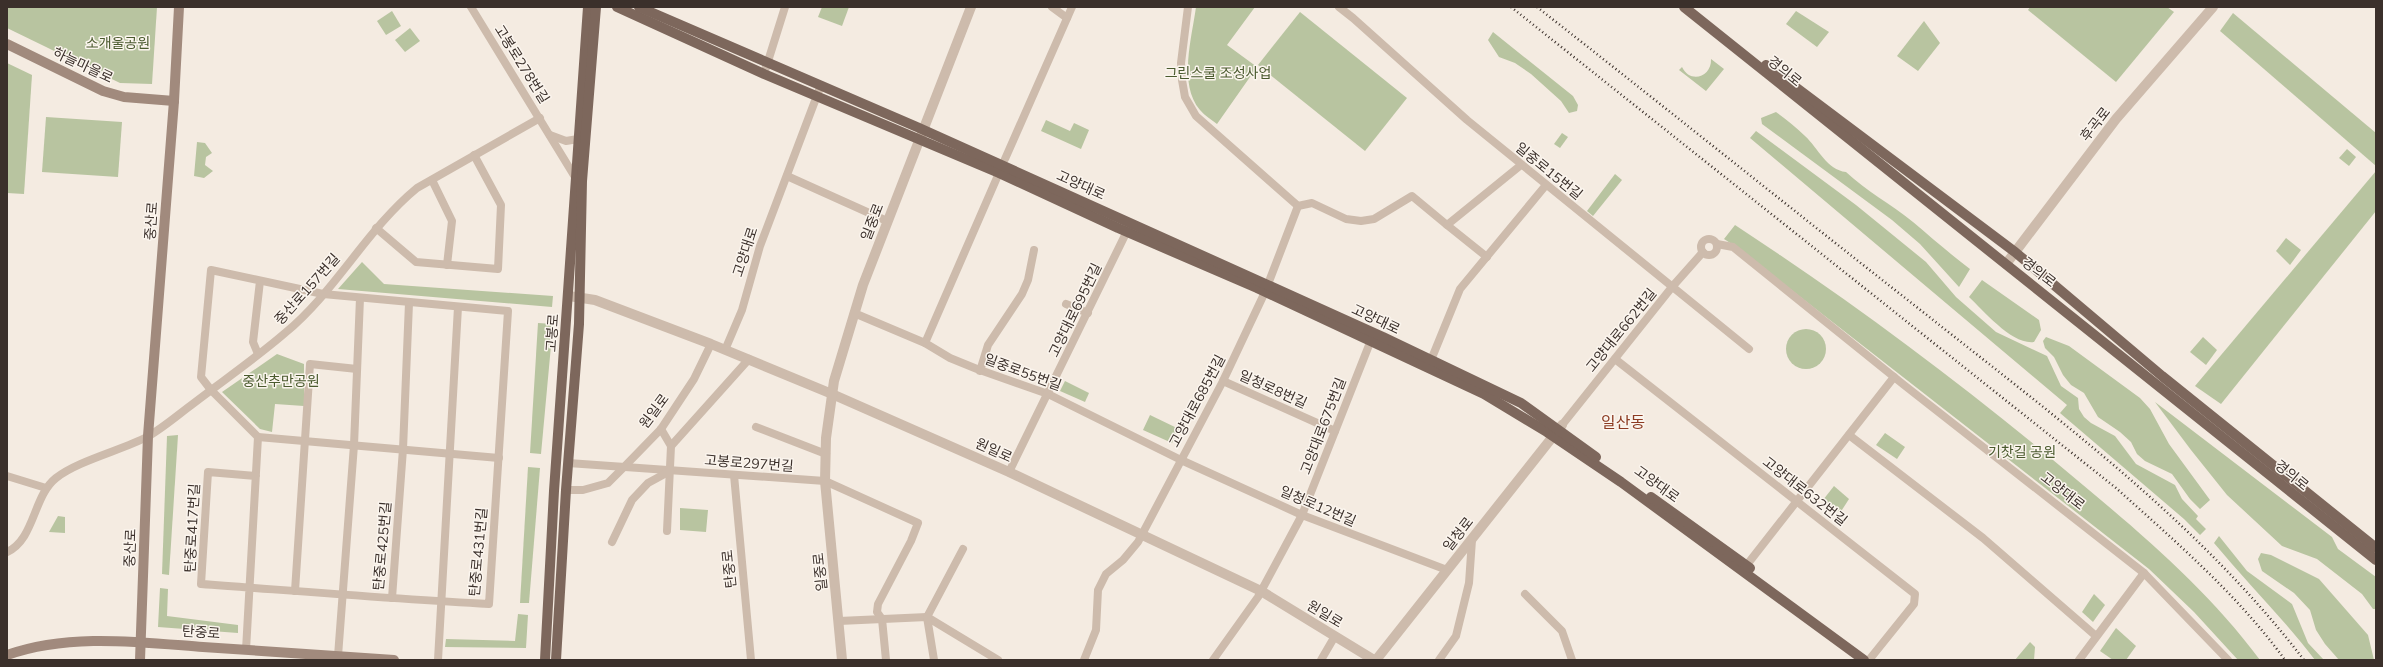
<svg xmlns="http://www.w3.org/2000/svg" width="2383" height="667" font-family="Mulish,'Noto Sans KR',sans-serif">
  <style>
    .green { fill: #b8c4a0 }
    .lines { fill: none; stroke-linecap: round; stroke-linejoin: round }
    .minor { stroke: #cdbbac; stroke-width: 8 }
    .tertiary { stroke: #cdbbac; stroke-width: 10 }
    .secondary { stroke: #a18a7d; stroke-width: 10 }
    .primary { stroke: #7d675c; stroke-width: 10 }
    .rail { stroke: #3b302b; stroke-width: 2.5; stroke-dasharray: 1 3; stroke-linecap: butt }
    .labels { text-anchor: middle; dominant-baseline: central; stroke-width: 3; stroke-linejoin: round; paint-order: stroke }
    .park-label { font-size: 14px; fill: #4a5a2e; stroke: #fbf5ee }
    .street-label { font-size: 14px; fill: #3b302b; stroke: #fbf5ee }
    .quarter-label { font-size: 16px; fill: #8c3b22; stroke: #fbf5ee }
  </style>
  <rect width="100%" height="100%" fill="#f4ebe1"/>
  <!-- green -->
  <g class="green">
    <path d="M7,7H157L152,84L120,83L7,28Z"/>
    <path d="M822,7H849L842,26L818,17Z"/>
    <path d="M1196,7H1255L1227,45L1257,67L1217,124C1212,120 1205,116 1200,110C1178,84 1192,37 1196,7Z"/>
    <path d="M2030,7H2167L2174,12L2116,82L2028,10Z"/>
    <path d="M392,11L401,26L386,35L377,21Z"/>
    <path d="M1796,11L1829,32L1817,47L1786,24Z"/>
    <path d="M1300,12L1407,98L1365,151L1258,65Z"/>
    <path d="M2233,13L2376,133V166L2220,31Z"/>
    <path d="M1924,21L1940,43L1918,71L1897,56Z"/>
    <path d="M410,28L420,41L405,52L395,40Z"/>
    <path d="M1493,32L1573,96L1578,105L1577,111L1569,113L1561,101L1531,74L1515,63L1499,57L1488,40Z"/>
    <path d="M1711,59L1724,69L1706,91L1679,70L1682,67C1690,84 1712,77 1711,59Z"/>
    <path d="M7,63L32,75L24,194L7,193Z"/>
    <path d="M1776,112C1786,119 1796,127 1805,136C1818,148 1827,170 1846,172C1866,191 1891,204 1913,222C1932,238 1950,254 1970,269L1959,287L1920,244L1892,220L1762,124L1761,118Z"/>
    <path d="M46,117L122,122L118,177L42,172Z"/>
    <path d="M1046,120L1070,131L1074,123L1089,130L1081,149L1041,131Z"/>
    <path d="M1756,131L1856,205L1926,262L1956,297L1996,332L2047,356L2061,386L2078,398L2079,409L2084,417L2091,423L2115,436L2136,464L2175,485L2182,499L2198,516L2196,519L2206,529L2200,535L2184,519L2060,413L2067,405L1750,138Z"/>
    <path d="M1562,133L1568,137L1560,148L1554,144Z"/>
    <path d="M197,142L205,143L212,153L206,157L205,165L213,171L204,178L194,176Z"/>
    <path d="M2347,149L2356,157L2349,166L2339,158Z"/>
    <path d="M2376,171V211L2221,404L2195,386Z"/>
    <path d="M1615,174L1622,180L1593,216L1587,211Z"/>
    <path d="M1735,225C1854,303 1968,388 2077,480C2143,535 2208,590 2260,660H2238L2194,612L2149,569L1735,246L1724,239Z"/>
    <path d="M2286,238L2301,250L2290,265L2276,251Z"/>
    <path d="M362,262L384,284L553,296L552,307L338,289Z"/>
    <path d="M1982,280L2039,320L2041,330L2034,342C2012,345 1984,311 1969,297Z"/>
    <path d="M538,323L553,324L541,454L530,453Z"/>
    <circle cx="1806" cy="349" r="20"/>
    <path d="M2046,337L2069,346L2140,398L2150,409L2169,444L2210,500L2200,509L2190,499L2172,474L2145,461L2137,454L2131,442L2120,432L2098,417L2084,393L2071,385L2063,375L2054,357L2045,348L2043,341Z"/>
    <path d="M2203,337L2217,350L2206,365L2190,352Z"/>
    <path d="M277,354L304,364V406L275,404L272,432L260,429L222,392Z"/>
    <path d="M1065,381L1089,393L1085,402L1060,391Z"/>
    <path d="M2155,402L2332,537L2338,549L2376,577V609H2373L2362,594L2317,559L2282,546L2227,495L2191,450Z"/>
    <path d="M1150,415L1179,429L1172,443L1143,430Z"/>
    <path d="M1885,433L1905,447L1897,459L1876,445Z"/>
    <path d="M178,435L169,575L162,574L167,436Z"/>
    <path d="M528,467L540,468L529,603H520Z"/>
    <path d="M1834,486L1849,499L1840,513L1823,500Z"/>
    <path d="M680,508L708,510L706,532L680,530Z"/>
    <path d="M58,516L65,517V533L49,532Z"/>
    <path d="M2219,536L2247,571L2292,604L2308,643L2324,660H2315C2284,619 2247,583 2214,543Z"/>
    <path d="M2261,553L2271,555L2319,579L2368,635L2374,660H2339L2325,644L2316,630L2310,610L2294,593L2262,571L2258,559Z"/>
    <path d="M160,588L168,589L167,616L238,625V633L158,627Z"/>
    <path d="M2094,594L2105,605L2093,622L2082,612Z"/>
    <path d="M518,614L528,615L526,648L445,647L446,639L515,641Z"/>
    <path d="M2116,628L2136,646L2126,660H2113L2100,651Z"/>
    <path d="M2030,642L2035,647L2034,660H2015Z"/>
  </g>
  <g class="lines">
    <!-- minor -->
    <g class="minor">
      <path d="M471,7L575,177"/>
      <path d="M1052,7L1067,18"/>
      <path d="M1188,7L1181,63L1182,80L1185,97L1196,116L1298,206"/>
      <path d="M1339,7L1353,18L1467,120L1749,349"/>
      <path d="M764,74L785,7"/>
      <path d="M550,135L566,141L578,139"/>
      <path d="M1005,159L1072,7"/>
      <path d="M787,176L887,221"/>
      <path d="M432,180L452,221L447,265"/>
      <path d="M1298,206L1312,203L1346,219L1361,221L1374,219L1412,196L1447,225"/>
      <path d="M376,228L416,262L498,269L501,205L474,155"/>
      <circle cx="1709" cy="247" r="8"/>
      <path d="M1717,244L1733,247L1904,385L2144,573L2228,660"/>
      <path d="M1487,257L1447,225L1521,165"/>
      <path d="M1066,304L1088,313"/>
      <path d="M854,313L925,343L950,358L977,369L1048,394L1181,460L1302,515L1447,570"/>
      <path d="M925,343L999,173"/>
      <path d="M725,350L742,310L760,246L821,85"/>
      <path d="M258,354L253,342L260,281"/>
      <path d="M1615,359L1915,594L1914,604L1869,660"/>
      <path d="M1429,365L1460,289L1546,185"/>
      <path d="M980,371L988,345L1022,294L1028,280L1034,250"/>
      <path d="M1223,381L1335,431"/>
      <path d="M1562,425L1672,287L1703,252"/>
      <path d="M756,427L826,454"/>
      <path d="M661,429L671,446"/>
      <path d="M1849,435L1983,538L2096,636"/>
      <path d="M258,437L499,458"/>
      <path d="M568,463L825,481L918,523L911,541L878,604L877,612L882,619L886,660"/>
      <path d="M1009,472L1129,227"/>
      <path d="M734,475L751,660"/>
      <path d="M7,476L46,488"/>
      <path d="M566,490H583L608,483L624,467L661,429L694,379L711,344"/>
      <path d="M667,531L671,446L749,359"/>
      <path d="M612,542L632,500L648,483L670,471"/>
      <path d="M7,552C35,539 33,496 56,478C77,461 122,450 147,437C163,428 179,414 194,403C224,380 256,358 285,333C336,291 366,230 417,188L540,118"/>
      <path d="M1746,566L1894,377"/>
      <path d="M295,591L310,364L357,369"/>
      <path d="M1525,594L1562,631L1572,660"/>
      <path d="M392,598L403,449L409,303"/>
      <path d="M839,621L927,617L998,660"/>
      <path d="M246,650L258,437L211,390L201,377L211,270L323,294L508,311L489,604C393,599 297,591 201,584L208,472L256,476"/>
      <path d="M338,656L354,445L360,298"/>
      <path d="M438,660L458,307"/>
      <path d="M934,660L927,617L963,549"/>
      <path d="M1084,660L1096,630L1098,590L1106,574L1123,560L1138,542L1223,381L1265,292L1298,206"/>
      <path d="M1213,660L1258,597L1302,515L1373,335"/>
      <path d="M1321,660L1335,636"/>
      <path d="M1439,660L1456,636L1469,583L1472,540"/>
      <path d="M2079,660L2144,573"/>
    </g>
    <!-- tertiary -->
    <g class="tertiary">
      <path d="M2006,264L2116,119L2213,7"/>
      <path d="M569,296L595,300L711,344L832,394L1009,472L1261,591L1374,660"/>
      <path d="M842,660L825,481L826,438L834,381L863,285L971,7"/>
      <path d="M1376,660L1562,425"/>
    </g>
    <!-- secondary -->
    <g class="secondary">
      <path d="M7,44L103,91L124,97L174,101"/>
      <path d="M7,655C69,633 138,642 203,647C267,651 330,656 394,660"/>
      <path d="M140,660L148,436L174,101L179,7"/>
    </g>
    <!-- primary -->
    <g class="primary">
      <path d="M617,7L764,74L999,173L1118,228L1257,288L1484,394L1547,432L1621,482L1864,660"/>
      <path d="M639,7L917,127L1383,337L1521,403L1596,457"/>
      <path d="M1684,7L2376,560"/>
      <path d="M1766,65L2015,252L2162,376L2376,548"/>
      <path d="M1651,497L1750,568"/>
      <path d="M545,660L554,491L588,7"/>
      <path d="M556,660L566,490L579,324L582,181L596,7"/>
    </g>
    <!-- rail -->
    <g class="rail">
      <path d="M1511,7L2116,488C2175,541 2238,595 2285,660"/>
      <path d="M1537,7C1666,108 1794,211 1923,312C2058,419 2198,522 2304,660"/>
    </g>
  </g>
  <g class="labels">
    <!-- park labels -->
    <g class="park-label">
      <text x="118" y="43">소개울공원</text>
      <text x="1218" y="73">그린스쿨 조성사업</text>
      <text x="281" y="381">중산추만공원</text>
      <text x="2022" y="452">기찻길 공원</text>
    </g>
    <!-- street labels -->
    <g class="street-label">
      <text transform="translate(522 64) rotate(58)">고봉로278번길</text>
      <text transform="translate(83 65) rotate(25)">하늘마을로</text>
      <text transform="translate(1785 71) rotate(39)">경의로</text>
      <text transform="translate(2095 124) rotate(-52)">후곡로</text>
      <text transform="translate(1549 171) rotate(39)">일중로15번길</text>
      <text transform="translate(1081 185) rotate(24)">고양대로</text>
      <text transform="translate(151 221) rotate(-86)">중산로</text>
      <text transform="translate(872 222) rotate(-69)">일중로</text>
      <text transform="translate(745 252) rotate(-72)">고양대로</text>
      <text transform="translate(2039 272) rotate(38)">경의로</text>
      <text transform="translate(307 289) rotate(-48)">중산로157번길</text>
      <text transform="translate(1075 310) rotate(-64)">고양대로695번길</text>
      <text transform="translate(1376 319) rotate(25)">고양대로</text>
      <text transform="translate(1621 330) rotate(-51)">고양대로662번길</text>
      <text transform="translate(552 333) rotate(-86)">고봉로</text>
      <text transform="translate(1023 372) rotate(20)">일중로55번길</text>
      <text transform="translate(1273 389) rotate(24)">일청로8번길</text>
      <text transform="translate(1197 401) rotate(-62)">고양대로685번길</text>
      <text transform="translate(654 411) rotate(-53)">원일로</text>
      <text transform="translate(1323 426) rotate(-69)">고양대로675번길</text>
      <text transform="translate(994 450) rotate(24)">원일로</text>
      <text transform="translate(749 463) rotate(4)">고봉로297번길</text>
      <text transform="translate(2292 475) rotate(39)">경의로</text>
      <text transform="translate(1657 484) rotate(36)">고양대로</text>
      <text transform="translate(1805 491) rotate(38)">고양대로632번길</text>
      <text transform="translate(2063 491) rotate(38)">고양대로</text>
      <text transform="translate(1318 506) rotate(23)">일청로12번길</text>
      <text transform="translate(192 528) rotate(-87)">탄중로417번길</text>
      <text transform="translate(1458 534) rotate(-52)">일청로</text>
      <text transform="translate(382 546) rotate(-85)">탄중로425번길</text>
      <text transform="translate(130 548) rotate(-88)">중산로</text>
      <text transform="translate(478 552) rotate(-85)">탄중로431번길</text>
      <text transform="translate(729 569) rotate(-96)">탄중로</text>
      <text transform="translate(820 572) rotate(-96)">일중로</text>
      <text transform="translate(1325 614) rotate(31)">원일로</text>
      <text transform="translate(201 632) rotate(4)">탄중로</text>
    </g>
    <!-- quarter labels -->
    <g class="quarter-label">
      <text x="1623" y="422">일산동</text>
    </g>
  </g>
  <!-- border -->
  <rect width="2383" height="667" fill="none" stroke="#3b302b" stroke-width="16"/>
</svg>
